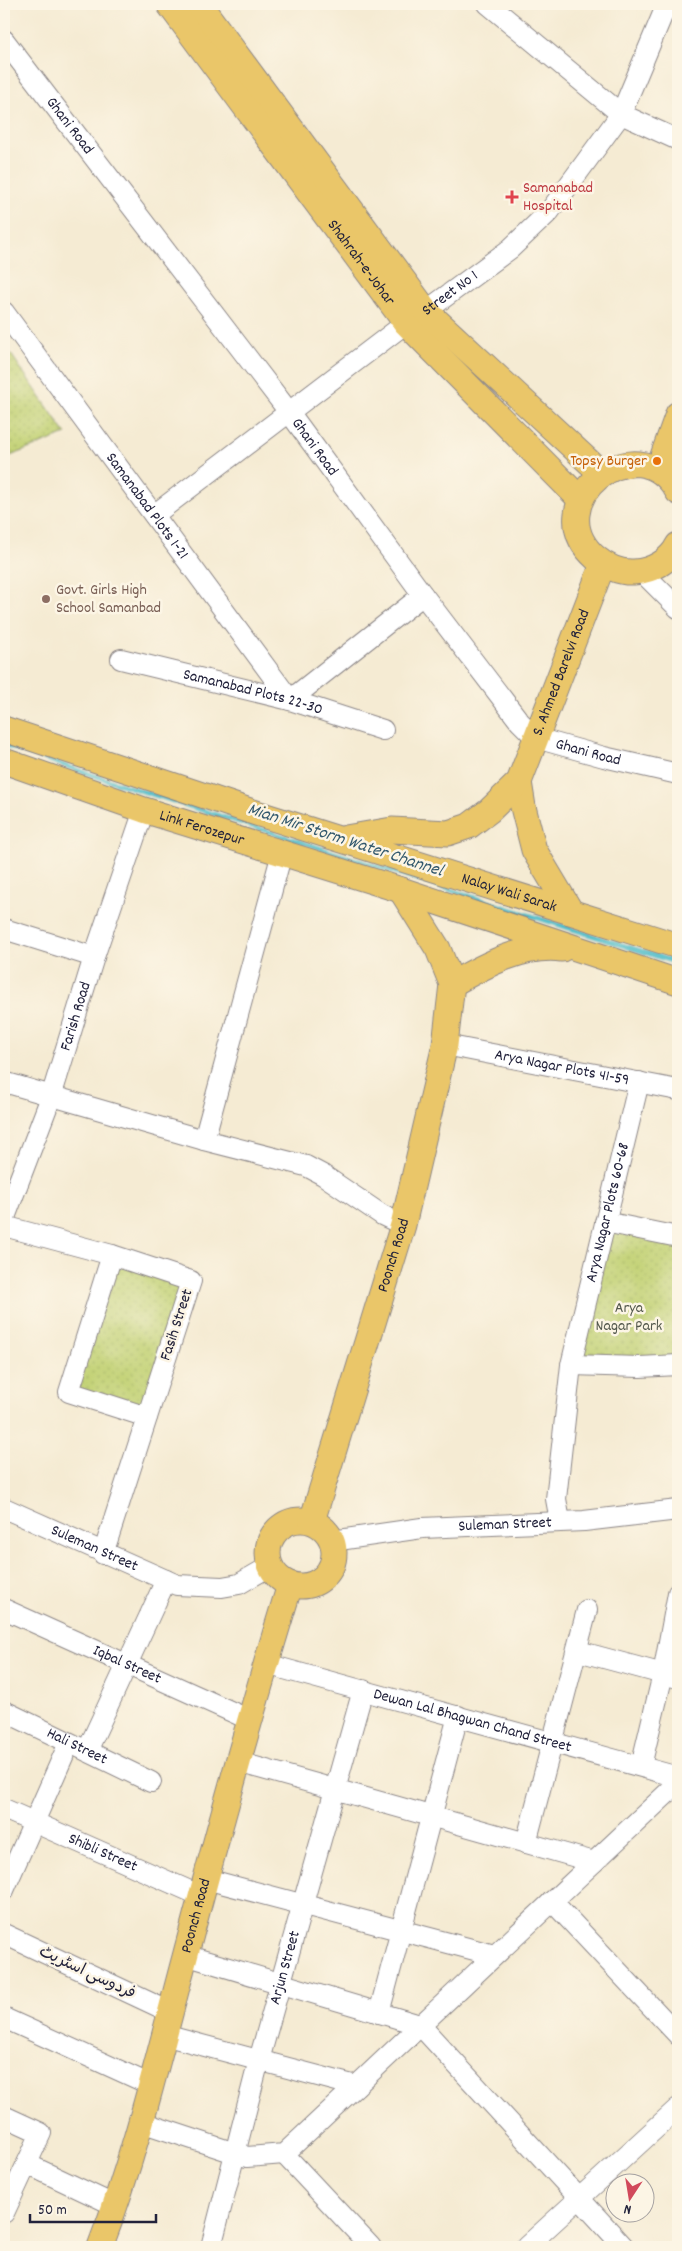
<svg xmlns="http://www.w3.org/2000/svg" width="682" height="2251" font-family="Dekko,'Playpen Sans Arabic',sans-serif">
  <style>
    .park { fill: url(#park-dots); stroke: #727a58 }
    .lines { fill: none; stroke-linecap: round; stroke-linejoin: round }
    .stream { stroke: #51bdca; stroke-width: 5 }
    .minor-casing { stroke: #8c8687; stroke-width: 22 }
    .major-casing { stroke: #8c8687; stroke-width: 27 }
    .minor { stroke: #fff; stroke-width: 20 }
    .major { stroke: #eac669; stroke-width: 25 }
    .health-dot { fill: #e0444e; stroke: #fcf5e5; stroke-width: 2 }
    .food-dot { fill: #e8710a; stroke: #fcf5e5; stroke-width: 2 }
    .education-dot { fill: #8d6e63; stroke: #fcf5e5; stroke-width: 2 }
    .labels { text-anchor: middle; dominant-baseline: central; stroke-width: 5; stroke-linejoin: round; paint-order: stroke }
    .street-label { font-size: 16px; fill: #22223b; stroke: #fcf5e5 }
    .health-label { font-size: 16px; fill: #be3a42; stroke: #fcf5e5; text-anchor: start }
    .food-label { font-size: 16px; fill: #c56008; stroke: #fcf5e5; text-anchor: end }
    .education-label { font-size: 16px; fill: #785e54; stroke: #fcf5e5; text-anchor: start }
    .park-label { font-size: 16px; fill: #52574c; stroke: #fcf5e5 }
    .water-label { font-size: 18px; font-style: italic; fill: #32586d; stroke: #fcf5e5 }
  </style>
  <defs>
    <pattern id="park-dots" width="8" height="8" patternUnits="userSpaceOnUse" patternTransform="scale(1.25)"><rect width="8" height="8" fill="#c2d275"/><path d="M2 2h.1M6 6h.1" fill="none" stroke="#a6b466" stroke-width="1.8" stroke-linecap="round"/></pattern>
  </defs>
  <rect width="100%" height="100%" fill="#fcf5e5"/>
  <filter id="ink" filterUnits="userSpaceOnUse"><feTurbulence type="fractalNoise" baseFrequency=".02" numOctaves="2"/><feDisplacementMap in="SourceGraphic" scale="10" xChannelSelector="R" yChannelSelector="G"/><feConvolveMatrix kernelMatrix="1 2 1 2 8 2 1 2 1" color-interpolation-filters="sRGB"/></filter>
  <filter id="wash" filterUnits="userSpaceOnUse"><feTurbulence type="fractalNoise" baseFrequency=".0096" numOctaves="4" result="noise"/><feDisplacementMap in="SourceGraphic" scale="20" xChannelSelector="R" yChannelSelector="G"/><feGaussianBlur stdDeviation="1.12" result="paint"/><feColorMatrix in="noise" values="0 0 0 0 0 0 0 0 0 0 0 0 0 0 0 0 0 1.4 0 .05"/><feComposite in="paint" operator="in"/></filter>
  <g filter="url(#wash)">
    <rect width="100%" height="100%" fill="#f5ebd3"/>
    <!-- park -->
    <g class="park">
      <path d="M4,344L66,434L5,458L4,460Z"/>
      <path d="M600,1211L678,1237V1362L568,1366Z"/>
      <path d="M112,1255L191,1281L147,1417L69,1392Z"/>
    </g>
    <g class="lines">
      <!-- stream -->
      <path class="stream" d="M4,745L83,772L678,963"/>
    </g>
  </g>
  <g filter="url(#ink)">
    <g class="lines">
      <!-- minor casing -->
      <g class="minor-casing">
        <g id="minor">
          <path d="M488,4L621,114L678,140"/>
          <path id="s1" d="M4,40L289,412L423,595L520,722L536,738L604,757L678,774"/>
          <path id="s2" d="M4,312L290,700L423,595"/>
          <path id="s3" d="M154,515L406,323L426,311L510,249L549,212L621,114L667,4"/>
          <path d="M641,571L678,608"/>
          <path id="s4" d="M121,659L290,700L383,730"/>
          <path d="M4,929L94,957"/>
          <path id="s5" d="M445,1045L678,1090"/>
          <path d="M4,1082L204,1140L306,1166L323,1175L382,1215L403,1225"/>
          <path d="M204,1140L282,853"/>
          <path id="s6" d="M4,1220L51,1097L94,957L144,810"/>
          <path d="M605,1222L678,1237"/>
          <path d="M4,1226L112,1255L191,1281L103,1554"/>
          <path d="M112,1255L69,1392L147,1417"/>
          <path d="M571,1365L640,1367L678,1365"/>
          <path id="s7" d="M4,1508L177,1585L222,1587L239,1584L270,1566"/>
          <path id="s8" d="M560,1521L556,1499L571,1365L639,1082"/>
          <path id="s9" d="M332,1541L422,1528L584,1521L678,1510"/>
          <path id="s10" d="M4,1609L250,1720"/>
          <path d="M578,1651L678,1678"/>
          <path id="s11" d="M266,1664L678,1777"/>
          <path id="s12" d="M4,1711L151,1782"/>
          <path d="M87,1751L166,1580"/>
          <path d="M238,1762L594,1862"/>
          <path d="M641,1766L663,1674L678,1593"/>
          <path id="s13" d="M4,1809L201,1896"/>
          <path d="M526,1843L587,1610"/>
          <path d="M206,1879L494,1955"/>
          <path d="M4,1890L69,1743"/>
          <path d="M552,1901L678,2035"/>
          <path d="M4,1934L170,2012"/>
          <path d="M185,1955L420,2025L624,2247"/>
          <path d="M379,2013L458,1716"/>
          <path d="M4,2018L151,2085"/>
          <path d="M164,2035L356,2086"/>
          <path d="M4,2116L41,2133L4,2213"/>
          <path d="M141,2122L247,2157L284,2154L678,1783"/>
          <path d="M284,2154L371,2247"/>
          <path d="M27,2164L116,2206"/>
          <path id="s14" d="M211,2247L259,2060L363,1690"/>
          <path d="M526,2247L678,2108"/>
        </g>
      </g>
      <!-- major casing -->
      <g class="major-casing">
        <g id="major">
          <path id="s15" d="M169,4L406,323L580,499"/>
          <path d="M199,4L426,311L601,473"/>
          <path d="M658,470L678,414"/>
          <path d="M678,492C637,419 534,504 596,558C607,567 619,573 634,572C652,571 670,561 678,545"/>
          <path id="s16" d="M4,729L250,811L678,946"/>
          <path id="s17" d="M4,761L144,810L401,890L678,982"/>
          <path d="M519,782L523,807L534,850L571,912"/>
          <path id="s18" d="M346,838L392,830L448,833L469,826L489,811L519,782L603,564"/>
          <path d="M452,984C485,965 524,944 562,949"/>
          <circle cx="301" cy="1553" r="33"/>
          <path id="s19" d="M312,1521L403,1225L445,1045L452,984L438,949L401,890"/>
          <path id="s20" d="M100,2247C136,2153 159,2054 185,1957C218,1832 252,1708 290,1585"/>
        </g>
      </g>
      <!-- minor -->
      <use href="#minor" class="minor"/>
      <!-- major -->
      <use href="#major" class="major"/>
    </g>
  </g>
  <!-- markers -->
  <path class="health-dot" d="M509.5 189.5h5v5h5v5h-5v5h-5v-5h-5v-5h5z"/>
  <circle class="food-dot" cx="657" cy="461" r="5"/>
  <circle class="education-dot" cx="46" cy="599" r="5"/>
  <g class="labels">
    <!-- street labels -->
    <g class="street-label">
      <text stroke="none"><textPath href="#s1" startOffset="108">Ghani Road</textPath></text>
      <text stroke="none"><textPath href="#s15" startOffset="322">Shahrah-e-Johar</textPath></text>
      <text stroke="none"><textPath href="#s3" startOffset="370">Street No 1</textPath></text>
      <text stroke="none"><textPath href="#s1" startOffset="512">Ghani Road</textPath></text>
      <text stroke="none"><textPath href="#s2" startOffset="241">Samanabad Plots 1-21</textPath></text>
      <text stroke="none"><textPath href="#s18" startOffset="309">S. Ahmed Barelvi Road</textPath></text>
      <text stroke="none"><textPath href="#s4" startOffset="136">Samanabad Plots 22-30</textPath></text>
      <text stroke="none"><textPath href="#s1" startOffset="932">Ghani Road</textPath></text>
      <text stroke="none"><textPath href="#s17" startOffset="209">Link Ferozepur</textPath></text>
      <text stroke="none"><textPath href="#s16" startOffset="531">Nalay Wali Sarak</textPath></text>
      <text stroke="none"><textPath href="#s6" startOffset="216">Farish Road</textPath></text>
      <text stroke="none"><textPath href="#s5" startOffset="119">Arya Nagar Plots 41-59</textPath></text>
      <text stroke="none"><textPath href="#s8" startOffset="314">Arya Nagar Plots 60-68</textPath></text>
      <text stroke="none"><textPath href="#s19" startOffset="278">Poonch Road</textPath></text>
      <text transform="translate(177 1325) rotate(-72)">Fasih Street</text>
      <text stroke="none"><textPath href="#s9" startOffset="174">Suleman Street</textPath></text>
      <text stroke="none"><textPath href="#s7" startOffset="99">Suleman Street</textPath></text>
      <text stroke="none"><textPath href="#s10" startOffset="135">Iqbal Street</textPath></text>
      <text stroke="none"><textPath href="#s11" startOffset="214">Dewan Lal Bhagwan Chand Street</textPath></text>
      <text stroke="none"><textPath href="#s12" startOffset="81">Hali Street</textPath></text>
      <text stroke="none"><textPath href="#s13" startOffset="108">Shibli Street</textPath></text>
      <text stroke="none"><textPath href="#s20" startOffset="345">Poonch Road</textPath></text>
      <text stroke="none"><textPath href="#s14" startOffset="289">Arjun Street</textPath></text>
      <text transform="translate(87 1973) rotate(25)">فردوسی اسٹریٹ</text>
    </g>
    <!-- health labels -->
    <g class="health-label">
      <text x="523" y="188">Samanabad<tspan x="523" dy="18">Hospital</tspan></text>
    </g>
    <!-- food labels -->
    <g class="food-label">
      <text x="647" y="461">Topsy Burger</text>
    </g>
    <!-- education labels -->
    <g class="education-label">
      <text x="56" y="590">Govt. Girls High<tspan x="56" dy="18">School Samanbad</tspan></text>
    </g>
    <!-- park labels -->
    <g class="park-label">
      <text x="629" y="1308">Arya<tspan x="629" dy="18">Nagar Park</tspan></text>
    </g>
    <!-- water labels -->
    <g class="water-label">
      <text transform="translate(345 841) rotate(18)">Mian Mir Storm Water Channel</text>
    </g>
  </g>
  <!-- margin -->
  <rect width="682" height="2251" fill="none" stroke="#fcf5e5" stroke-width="20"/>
  <!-- north arrow -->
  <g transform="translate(630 2198) rotate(192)"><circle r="24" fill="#fcf5e5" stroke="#a5a1a1"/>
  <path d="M0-4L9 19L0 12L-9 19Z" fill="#d1495b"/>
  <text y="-8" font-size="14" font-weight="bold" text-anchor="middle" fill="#22223b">N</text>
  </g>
  <!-- scale -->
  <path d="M30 2214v8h126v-8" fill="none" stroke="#22223b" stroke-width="2.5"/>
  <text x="38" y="2214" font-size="15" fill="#22223b" stroke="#fcf5e5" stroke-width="4" paint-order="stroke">50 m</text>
</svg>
